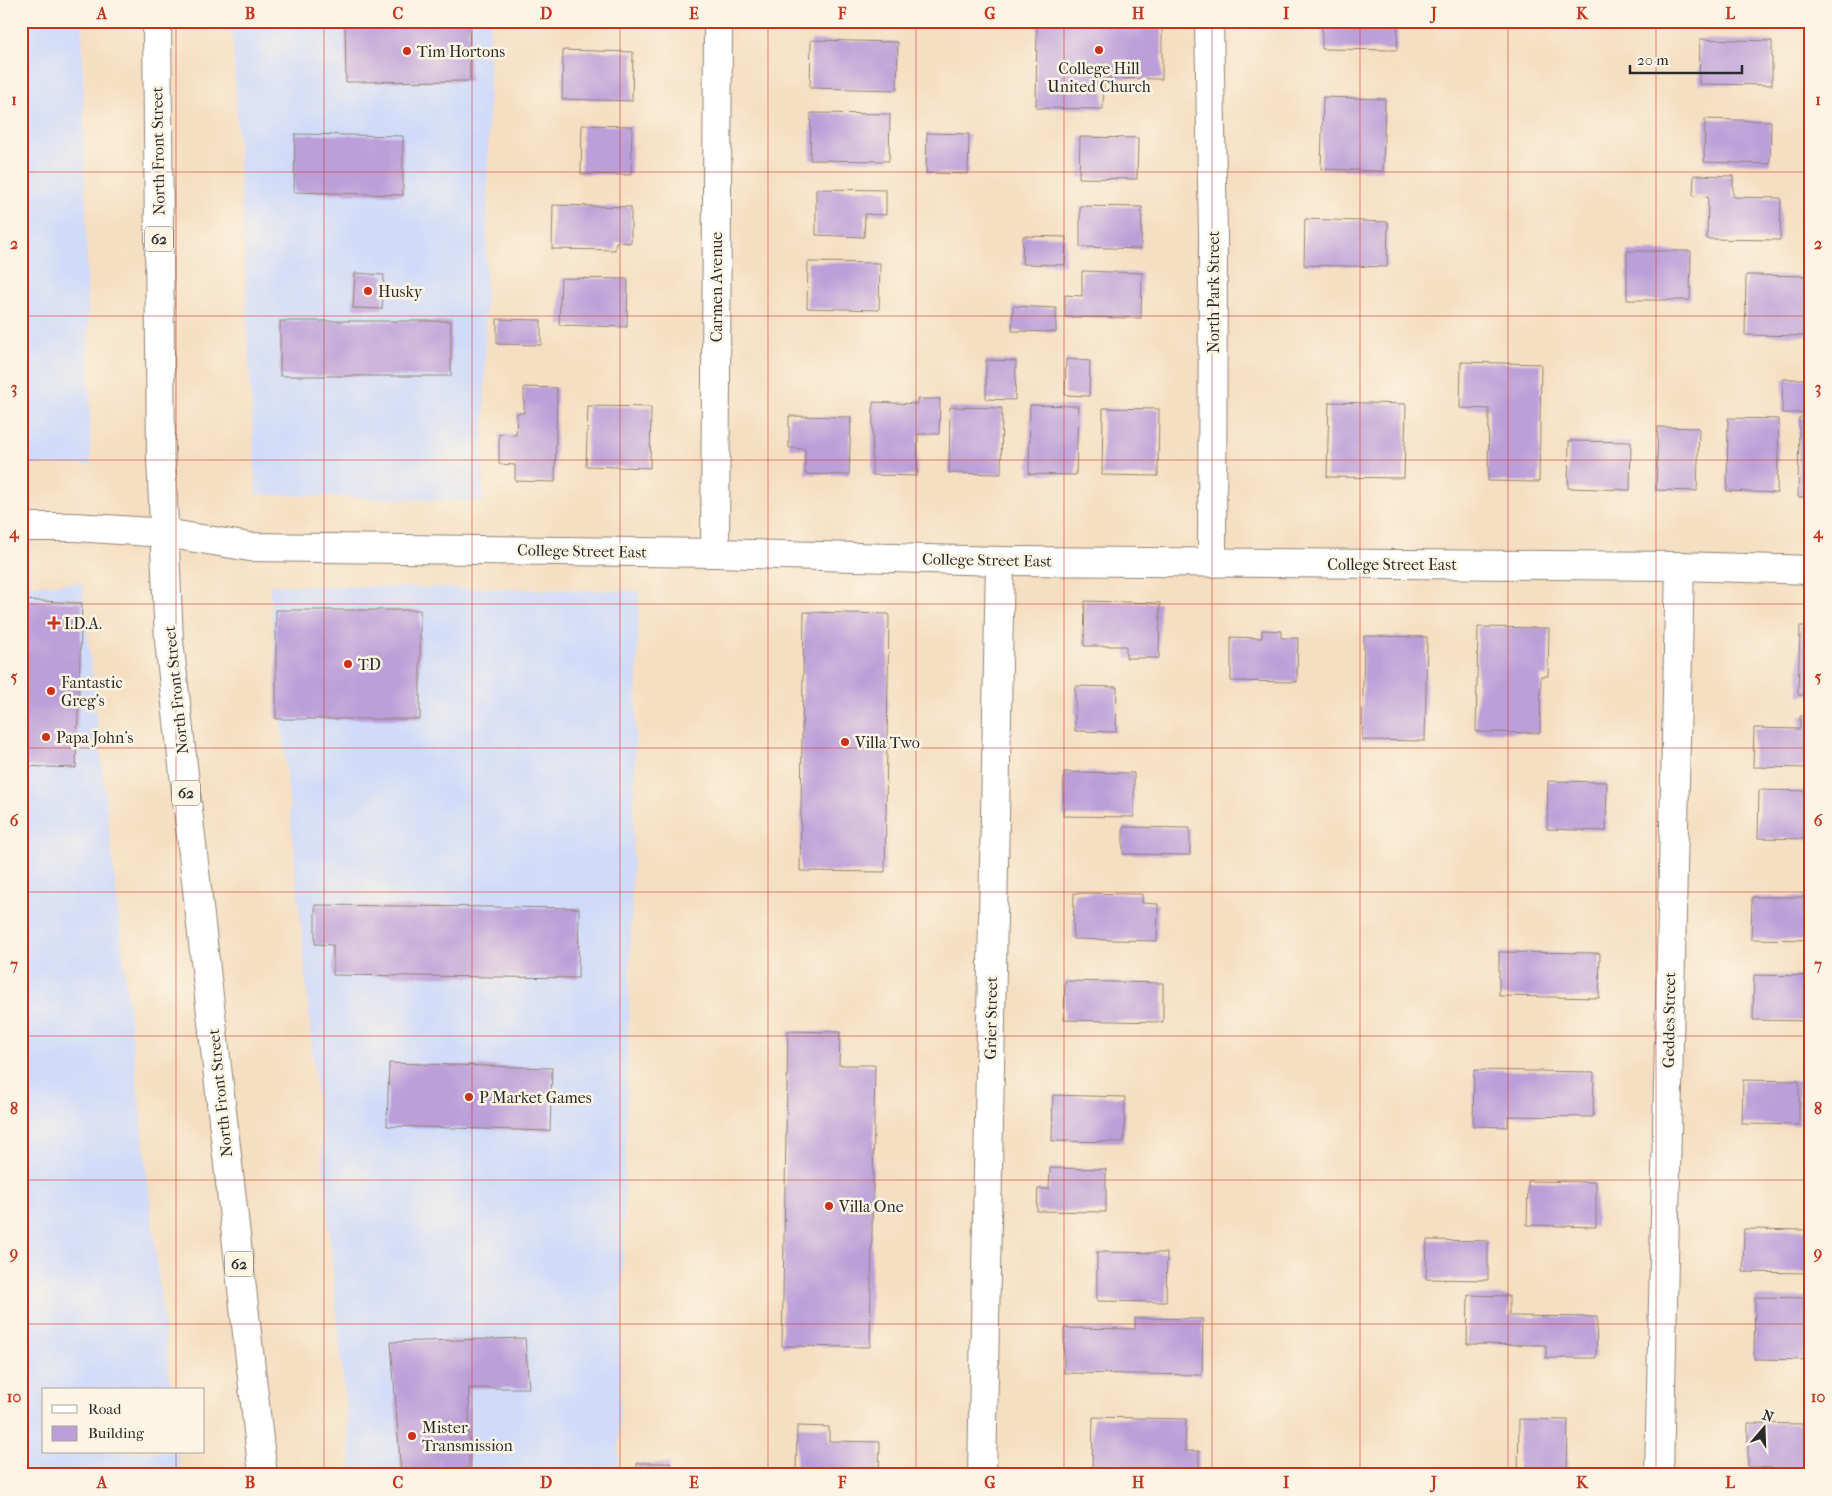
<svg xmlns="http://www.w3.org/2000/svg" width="1832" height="1496" font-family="'IM FELL French Canon',serif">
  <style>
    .built { fill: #d0daf9 }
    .building { fill: #bc9ed8 }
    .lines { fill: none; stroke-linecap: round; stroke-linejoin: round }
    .minor-casing { stroke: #908476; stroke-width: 30 }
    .tertiary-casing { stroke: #908476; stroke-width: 30 }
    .secondary-casing { stroke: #908476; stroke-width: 30 }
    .primary-casing { stroke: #908476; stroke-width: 30 }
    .minor { stroke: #fff; stroke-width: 28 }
    .tertiary { stroke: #fff; stroke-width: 28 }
    .secondary { stroke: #fff; stroke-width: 28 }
    .primary { stroke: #fff; stroke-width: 28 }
    .grid { fill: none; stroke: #c8321e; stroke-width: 1; stroke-opacity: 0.55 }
    .poi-dot { fill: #c8321e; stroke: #fcf5e5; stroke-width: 2 }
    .labels { text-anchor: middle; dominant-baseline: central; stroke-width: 5; stroke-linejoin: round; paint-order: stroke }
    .shield { fill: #fcf5e5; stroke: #6a6863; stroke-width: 1 }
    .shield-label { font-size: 15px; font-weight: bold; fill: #2b2b2b }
    .poi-label { font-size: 16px; fill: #2b2b2b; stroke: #fcf5e5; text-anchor: start }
    .street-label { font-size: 16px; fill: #2b2b2b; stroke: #fcf5e5 }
    .neatline { fill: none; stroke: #c8321e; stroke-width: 2 }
    .grid-label { font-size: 16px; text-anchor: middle; font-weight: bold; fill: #c8321e }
  </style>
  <rect width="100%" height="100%" fill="#fcf5e5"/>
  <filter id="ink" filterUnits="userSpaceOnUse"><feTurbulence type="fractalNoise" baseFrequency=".02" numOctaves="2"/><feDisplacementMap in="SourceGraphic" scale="10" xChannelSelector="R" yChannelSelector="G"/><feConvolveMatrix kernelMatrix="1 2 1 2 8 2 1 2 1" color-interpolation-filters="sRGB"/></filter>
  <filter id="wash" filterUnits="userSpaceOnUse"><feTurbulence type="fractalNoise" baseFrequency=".0096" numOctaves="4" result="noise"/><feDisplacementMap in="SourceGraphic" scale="20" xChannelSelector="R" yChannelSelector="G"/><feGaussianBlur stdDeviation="1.12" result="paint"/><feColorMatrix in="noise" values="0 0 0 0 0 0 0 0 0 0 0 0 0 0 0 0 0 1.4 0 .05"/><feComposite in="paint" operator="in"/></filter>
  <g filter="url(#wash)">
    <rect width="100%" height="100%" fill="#f5dec1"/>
    <!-- built -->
    <g class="built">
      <path d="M21,21H82L91,465H21Z"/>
      <path d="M232,21H490L483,502L256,494Z"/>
      <path d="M82,583L171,1390H44V1452H178L181,1475H21V585Z"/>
      <path d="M269,585L639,591L618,1475H352Z"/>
    </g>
    <g id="blocks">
      <!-- building -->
      <g class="building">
        <path d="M345,21H469L470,81L346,82Z"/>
        <path d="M1037,21H1162V79L1104,78L1103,109L1036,108Z"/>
        <path d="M1322,21H1398L1397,50L1322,49Z"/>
        <path d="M1700,39L1772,41V85L1699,84Z"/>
        <path d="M811,40L898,42L897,90L810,88Z"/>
        <path d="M563,50L633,52L632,101L562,99Z"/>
        <path d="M1323,97L1385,99L1383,171L1321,169Z"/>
        <path d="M811,113L890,114L889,161L810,160Z"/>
        <path d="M1705,119L1771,121L1770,164L1704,162Z"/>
        <path d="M582,125L632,126L631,175L581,174Z"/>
        <path d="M927,133L969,134L968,174L926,173Z"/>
        <path d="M295,134L403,136V195L294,192Z"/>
        <path d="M1080,137L1138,138L1137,179L1079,178Z"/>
        <path d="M1694,175L1733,176V197L1781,198L1780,240L1707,239L1708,197L1693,196Z"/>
        <path d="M816,189L886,190V215L865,214L864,237L816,235Z"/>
        <path d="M553,205L631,207V243L616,242L615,250L552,249Z"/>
        <path d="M1080,206L1142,207L1141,249L1080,247Z"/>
        <path d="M1305,219L1388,222L1387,267L1304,265Z"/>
        <path d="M1023,236L1066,237L1065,265L1022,264Z"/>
        <path d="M1627,251H1691L1690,300H1627Z"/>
        <path d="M808,262L880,263L879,310L807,308Z"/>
        <path d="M1082,271L1142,273L1141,318L1065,317V295L1082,296Z"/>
        <path d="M355,273L384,275L382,309L353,308Z"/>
        <path d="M1746,275L1811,276L1809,336L1745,335Z"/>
        <path d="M561,278L628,279L627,327L559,325Z"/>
        <path d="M1013,306L1056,308V332L1012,331Z"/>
        <path d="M497,319L541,320V345L497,344Z"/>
        <rect x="280" y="321" width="171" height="55"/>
        <path d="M1066,359L1090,361L1089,396L1065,395Z"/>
        <path d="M986,360L1016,361L1015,400L986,399Z"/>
        <path d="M1461,362L1541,364L1539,482L1488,481L1489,409L1460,408Z"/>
        <path d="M1783,379H1811V413H1782Z"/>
        <path d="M524,387L557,388L555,482L515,481V465L499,464V434L516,435L517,413H524Z"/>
        <path d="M917,399H940L939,434H918L917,476L872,475L873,402L917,404Z"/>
        <path d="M1329,402L1406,404L1404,478L1327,477Z"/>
        <path d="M1030,405L1078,406L1076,475L1029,474Z"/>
        <path d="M588,406L651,407L650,468L586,466Z"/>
        <path d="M950,407L1002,408L1001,474L949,473Z"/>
        <path d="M1103,408L1159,409L1158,476L1102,475Z"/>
        <path d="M789,416L851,417L849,475L805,474V449L789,448Z"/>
        <path d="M1799,417H1811V497H1798Z"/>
        <path d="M1728,418L1779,419L1777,493L1727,491Z"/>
        <path d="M1658,427L1699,428L1697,491L1656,490Z"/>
        <path d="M1569,441L1631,442L1630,490L1568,488Z"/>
        <path d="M21,600L82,603L76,768L21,766Z"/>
        <path d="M1085,601L1160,603L1159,658H1126V646H1084Z"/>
        <rect x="276" y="610" width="144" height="109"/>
        <path d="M804,612L889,614L885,872L800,871Z"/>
        <path d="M1800,626H1811V695H1798Z"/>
        <path d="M1478,627L1549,628L1548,676H1541L1540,733L1476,732Z"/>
        <path d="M1262,630L1281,631V638H1298L1297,682L1231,681V637L1262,638Z"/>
        <path d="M1364,636L1427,637L1425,741L1362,740Z"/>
        <path d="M1075,686L1117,687L1116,732L1075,731Z"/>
        <path d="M1800,716H1811V768L1753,767L1754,728L1800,729Z"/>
        <path d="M1064,772L1134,773V817L1063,816Z"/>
        <path d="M1548,781L1607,782L1606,831L1547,829Z"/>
        <path d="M1759,790L1811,791V839L1758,838Z"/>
        <path d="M1123,827L1190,828V855L1123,854Z"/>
        <path d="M1074,893L1142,894V903L1158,904L1157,941L1073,939Z"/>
        <path d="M1752,897H1811V940L1751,939Z"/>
        <path d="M315,905L579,908L578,978L333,975V945L315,944Z"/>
        <path d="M1499,952L1600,953L1599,998L1499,996Z"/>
        <path d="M1754,975L1811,976V1021L1753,1020Z"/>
        <path d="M1065,981L1163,983V1022L1064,1020Z"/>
        <path d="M788,1031L840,1032L839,1065H875L870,1347L782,1346Z"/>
        <path d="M389,1063L552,1068L550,1131L387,1126Z"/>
        <path d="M1474,1070L1594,1072L1593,1117L1508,1116V1127L1473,1126Z"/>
        <path d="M1743,1080L1799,1081V1125L1742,1124Z"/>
        <path d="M1053,1095L1125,1097L1124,1142L1052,1141Z"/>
        <path d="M1050,1168L1106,1169V1212L1037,1211L1038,1189H1049Z"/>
        <path d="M1528,1181L1596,1182V1227L1527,1225Z"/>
        <path d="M1744,1229L1811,1230V1273L1743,1272Z"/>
        <path d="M1427,1240L1488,1241V1280L1426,1279Z"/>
        <path d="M1097,1252L1167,1253L1166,1302L1097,1301Z"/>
        <path d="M1468,1295L1509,1296V1316L1597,1317L1596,1358H1546V1345L1467,1344Z"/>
        <path d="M1755,1297L1811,1298V1360L1754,1359Z"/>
        <path d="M1135,1318L1203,1319L1202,1375L1064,1373V1328L1135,1329Z"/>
        <path d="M525,1338L529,1388H469V1475H401L391,1342Z"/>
        <path d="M1093,1417L1186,1419L1185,1451H1199V1475H1092Z"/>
        <path d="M1519,1419L1568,1420L1567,1475H1518Z"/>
        <path d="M1748,1423L1806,1424L1805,1446H1811V1475H1797V1469L1748,1467Z"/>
        <path d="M797,1426L829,1427V1441L880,1442L879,1475H796Z"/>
        <rect x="637" y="1463" width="33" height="12"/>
      </g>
    </g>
  </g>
  <g filter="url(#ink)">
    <use href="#blocks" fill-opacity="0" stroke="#908476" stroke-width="1"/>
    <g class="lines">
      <!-- minor casing -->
      <g class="minor-casing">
        <g id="minor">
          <path d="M715,553L718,21"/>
          <path d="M982,1475L1000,561"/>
          <path d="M1659,1475L1680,566"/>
        </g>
      </g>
      <!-- tertiary casing -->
      <g class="tertiary-casing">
        <path id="tertiary" d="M1209,21L1213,234L1212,563"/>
      </g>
      <!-- secondary casing -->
      <g class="secondary-casing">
        <path id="secondary" d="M21,527H75L165,533L250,547L715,553L1000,561L1680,566L1811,570"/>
      </g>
      <!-- primary casing -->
      <g class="primary-casing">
        <path id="primary" d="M157,21L161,456L169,641L263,1475"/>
      </g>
      <!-- minor -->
      <use href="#minor" class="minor"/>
      <!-- tertiary -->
      <use href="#tertiary" class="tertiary"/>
      <!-- secondary -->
      <use href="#secondary" class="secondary"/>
      <!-- primary -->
      <use href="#primary" class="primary"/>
    </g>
  </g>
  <!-- grid -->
  <path class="grid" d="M176,21V1390M324,21V1475M472,21V1475M620,21V1475M768,21V1475M916,21V1475M1064,21V1475M1212,21V1475M1360,21V1475M1508,21V1475M1656,21V1475M21,172H1811M21,316H1811M21,460H1811M21,604H1811M21,748H1811M21,892H1811M21,1036H1811M21,1180H1811M21,1324H1811M176,1452V1475"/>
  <!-- markers -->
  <g class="poi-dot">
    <circle cx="1099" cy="50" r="5"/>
    <circle cx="407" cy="51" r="5"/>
    <circle cx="368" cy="291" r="5"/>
    <path d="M51.5 615.5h5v5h5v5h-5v5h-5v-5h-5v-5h5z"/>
    <circle cx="348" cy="664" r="5"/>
    <circle cx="51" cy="691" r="5"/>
    <circle cx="46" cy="737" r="5"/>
    <circle cx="845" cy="742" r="5"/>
    <circle cx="469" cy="1097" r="5"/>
    <circle cx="829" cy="1206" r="5"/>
    <circle cx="412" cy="1436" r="5"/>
  </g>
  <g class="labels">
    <!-- shield labels -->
    <g class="shield">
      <rect x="145" y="226.5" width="28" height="25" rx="4"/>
      <rect x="172" y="780.5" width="28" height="25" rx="4"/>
      <rect x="225" y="1251.5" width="28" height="25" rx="4"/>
    </g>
    <g class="shield-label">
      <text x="159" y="239">62</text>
      <text x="186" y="793">62</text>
      <text x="239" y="1264">62</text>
    </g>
    <!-- poi labels -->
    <g class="poi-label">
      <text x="417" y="51">Tim Hortons</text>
      <text x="1099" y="68" text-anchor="middle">College Hill<tspan x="1099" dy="18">United Church</tspan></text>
      <text x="378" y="291">Husky</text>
      <text x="64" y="623">I.D.A.</text>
      <text x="358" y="664">TD</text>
      <text x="61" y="682">Fantastic<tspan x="61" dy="18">Greg's</tspan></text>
      <text x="56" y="737">Papa John's</text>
      <text x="855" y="742">Villa Two</text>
      <text x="479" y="1097">P Market Games</text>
      <text x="839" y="1206">Villa One</text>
      <text x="422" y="1427">Mister<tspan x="422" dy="18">Transmission</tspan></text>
    </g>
    <!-- street labels -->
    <g class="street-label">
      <text transform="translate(158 151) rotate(-91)">North Front Street</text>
      <text transform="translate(716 287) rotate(-90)">Carmen Avenue</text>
      <text transform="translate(1213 292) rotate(-90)">North Park Street</text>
      <text transform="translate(582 551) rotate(1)">College Street East</text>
      <text transform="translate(987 560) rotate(1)">College Street East</text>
      <text x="1392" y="564">College Street East</text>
      <text transform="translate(176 690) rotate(-96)">North Front Street</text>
      <text transform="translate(991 1018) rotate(-89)">Grier Street</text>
      <text transform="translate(1669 1020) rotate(-89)">Geddes Street</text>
      <text transform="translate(220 1093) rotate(-96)">North Front Street</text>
    </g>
  </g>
  <!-- margin -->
  <rect width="1832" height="1496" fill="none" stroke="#fcf5e5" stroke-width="55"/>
  <!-- legend -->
  <rect x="42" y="1388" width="162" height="65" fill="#fcf5e5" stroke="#a8a49b"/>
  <rect x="52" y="1405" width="25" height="8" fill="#ffffff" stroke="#a8a49b"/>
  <text x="88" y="1414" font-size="15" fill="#2b2b2b">Road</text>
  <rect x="52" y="1426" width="25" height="15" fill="#bc9ed8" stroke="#a8a49b"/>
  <text x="88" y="1438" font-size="15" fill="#2b2b2b">Building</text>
  <!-- north arrow -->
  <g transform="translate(1764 1428) rotate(19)" stroke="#fcf5e5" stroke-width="4" paint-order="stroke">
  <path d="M0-4L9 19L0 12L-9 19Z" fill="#2b2b2b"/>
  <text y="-8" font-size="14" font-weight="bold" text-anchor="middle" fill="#2b2b2b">N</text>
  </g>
  <!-- scale -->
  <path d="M1630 65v8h112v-8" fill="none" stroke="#2b2b2b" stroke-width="2.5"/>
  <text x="1637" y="65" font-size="15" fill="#2b2b2b" stroke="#fcf5e5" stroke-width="4" paint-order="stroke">20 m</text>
  <rect x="28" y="28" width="1776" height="1440" class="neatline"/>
  <g class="grid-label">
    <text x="102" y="19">A</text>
    <text x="250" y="19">B</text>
    <text x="398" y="19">C</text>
    <text x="546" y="19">D</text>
    <text x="694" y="19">E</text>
    <text x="842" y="19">F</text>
    <text x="990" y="19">G</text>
    <text x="1138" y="19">H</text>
    <text x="1286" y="19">I</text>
    <text x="1434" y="19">J</text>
    <text x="1582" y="19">K</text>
    <text x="1730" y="19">L</text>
    <text x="14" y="105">1</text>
    <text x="1818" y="105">1</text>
    <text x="14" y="249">2</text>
    <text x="1818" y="249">2</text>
    <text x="14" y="393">3</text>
    <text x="1818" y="393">3</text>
    <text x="14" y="538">4</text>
    <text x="1818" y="538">4</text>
    <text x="14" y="682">5</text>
    <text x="1818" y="682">5</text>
    <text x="14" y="826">6</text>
    <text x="1818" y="826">6</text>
    <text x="14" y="970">7</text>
    <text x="1818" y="970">7</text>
    <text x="14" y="1114">8</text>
    <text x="1818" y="1114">8</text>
    <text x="14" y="1258">9</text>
    <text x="1818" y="1258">9</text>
    <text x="14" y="1402">10</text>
    <text x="1818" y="1402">10</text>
    <text x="102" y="1488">A</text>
    <text x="250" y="1488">B</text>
    <text x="398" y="1488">C</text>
    <text x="546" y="1488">D</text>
    <text x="694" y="1488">E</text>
    <text x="842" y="1488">F</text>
    <text x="990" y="1488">G</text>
    <text x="1138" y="1488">H</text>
    <text x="1286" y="1488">I</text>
    <text x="1434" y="1488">J</text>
    <text x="1582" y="1488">K</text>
    <text x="1730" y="1488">L</text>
  </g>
</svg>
